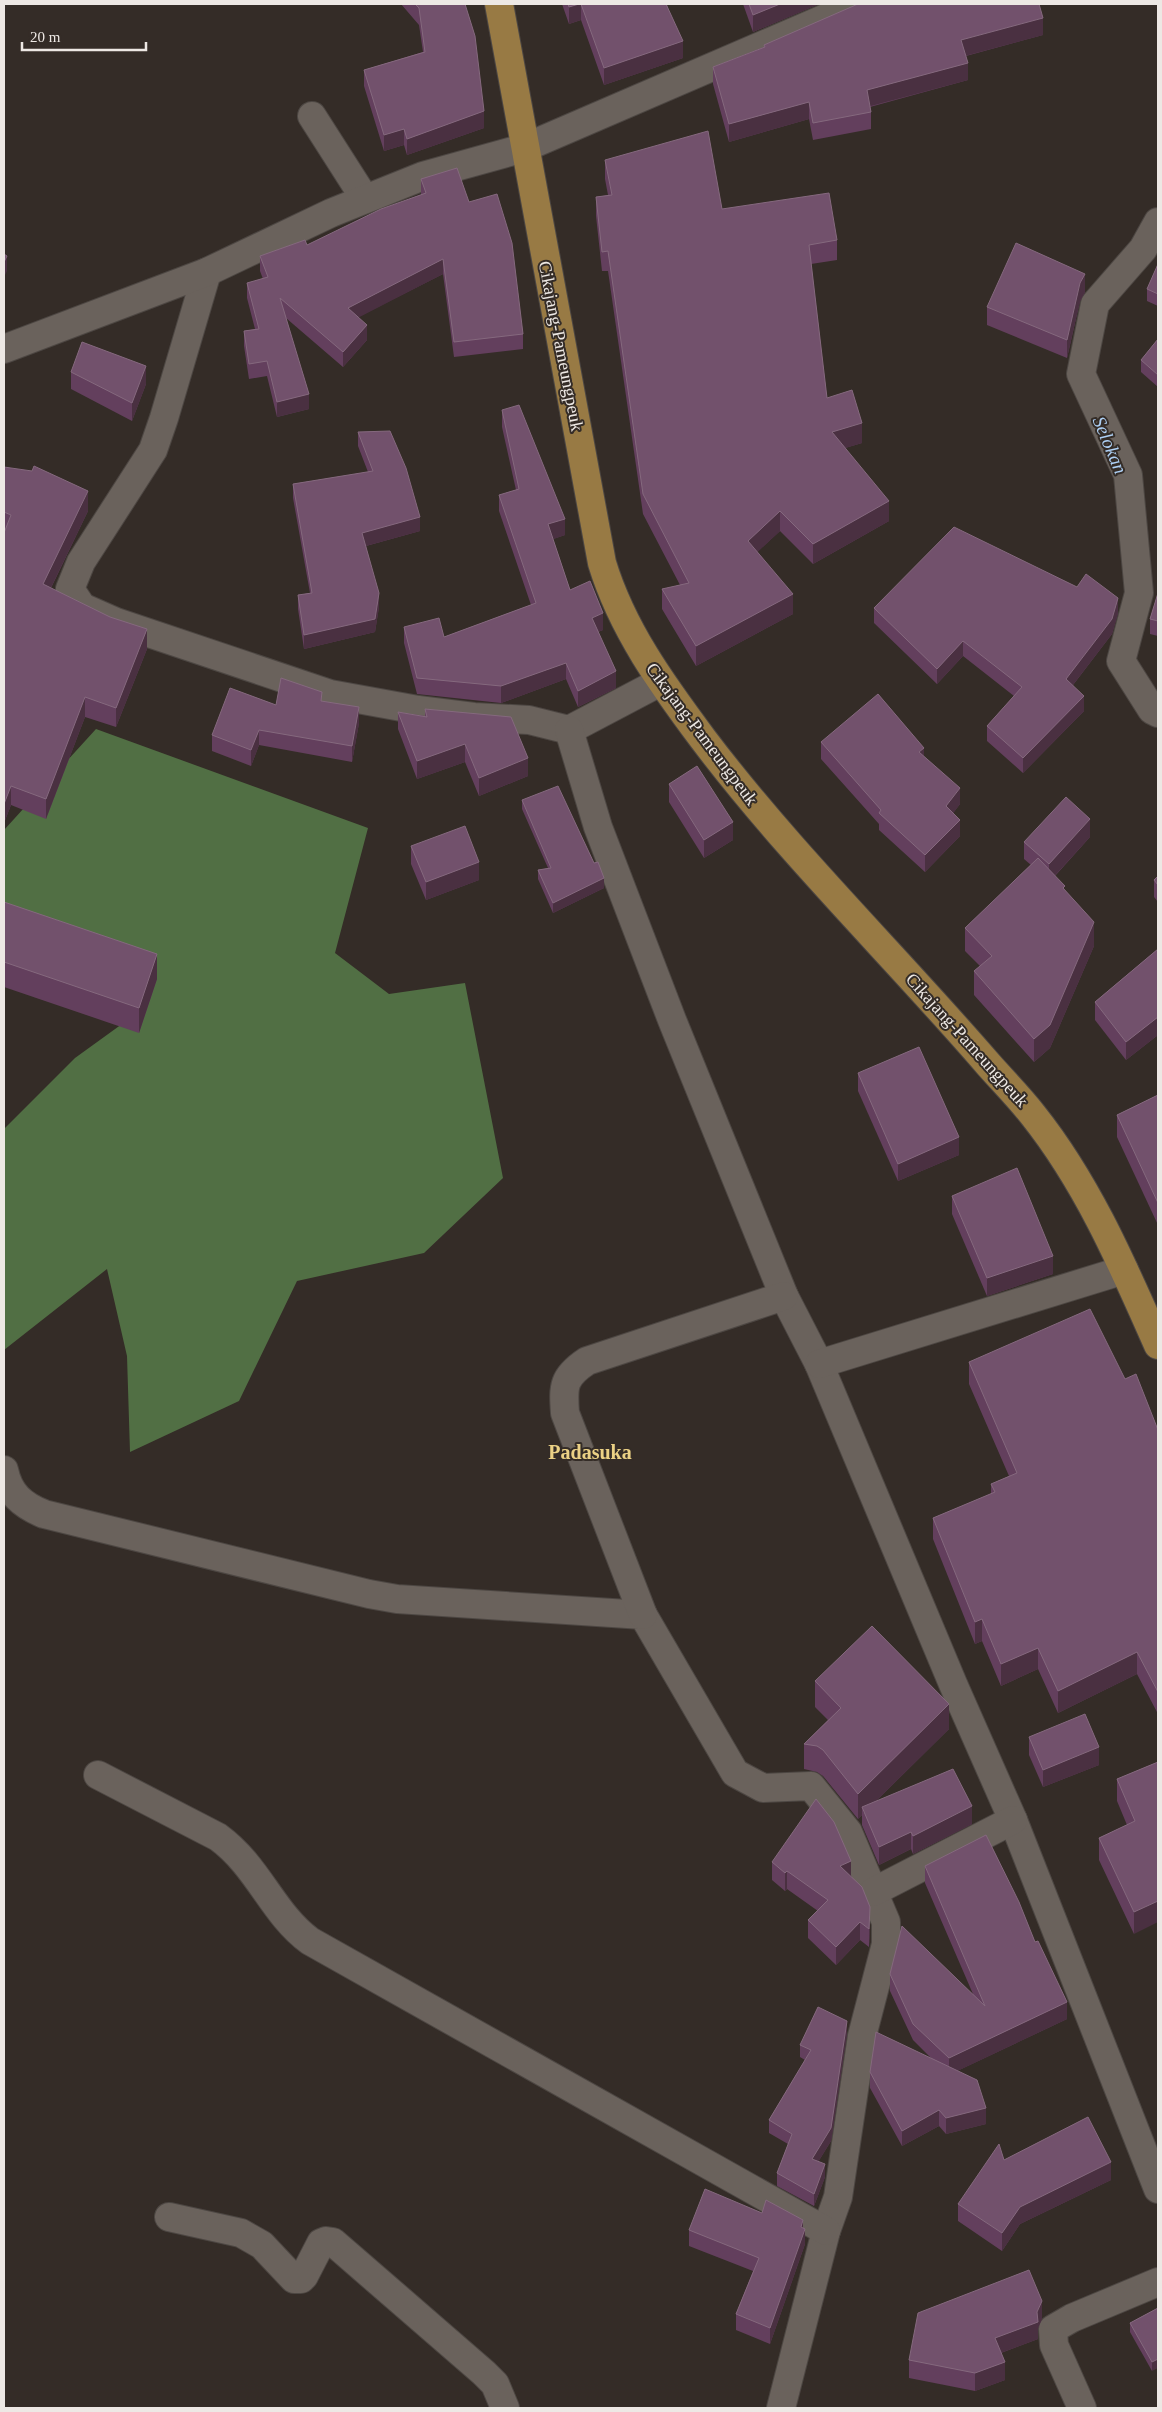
<svg xmlns="http://www.w3.org/2000/svg" width="1162" height="2412" font-family="'Times New Roman',serif">
  <style>
    .forest { fill: #516f44 }
    .lines { fill: none; stroke-linecap: round; stroke-linejoin: round }
    .minor-casing { stroke: #4d4743; stroke-width: 30 }
    .primary-casing { stroke: #4d4743; stroke-width: 30 }
    .minor { stroke: #6a625c; stroke-width: 28 }
    .primary { stroke: #987a44; stroke-width: 28 }
    .wall { fill: #633f5d }
    .shaded-wall { fill: #4a3041 }
    .building { fill: #72516c; stroke: #85697e }
    .labels { text-anchor: middle; dominant-baseline: central; stroke-width: 4; stroke-linejoin: round; paint-order: stroke }
    .street-label { font-size: 18px; fill: #ede8e4; stroke: #342c27 }
    .water-label { font-size: 19px; font-style: italic; fill: #aed0f5; stroke: #342c27 }
    .quarter-label { font-size: 20px; font-weight: bold; fill: #ebd185; stroke: #342c27 }
  </style>
  <rect width="100%" height="100%" fill="#342c27"/>
  <!-- forest -->
  <path class="forest" d="M96,729L368,828L335,953L389,994L465,983L503,1178L424,1253L297,1281L239,1401L130,1452L127,1356L107,1269L4,1350V1129L75,1058L140,1011L4,959V830Z"/>
  <g class="lines">
    <!-- minor casing -->
    <g class="minor-casing">
      <g id="minor">
        <path d="M312,116L365,199"/>
        <path d="M1158,222L1143,249L1095,304L1081,374L1128,475L1139,593L1121,661L1152,710L1158,713"/>
        <path d="M207,272L164,418L153,450L81,562L70,589L82,607L116,622L330,694L418,710L474,717L529,720L569,730L660,682"/>
        <path d="M4,349L207,272L331,213L423,176L524,148L858,4"/>
        <path d="M569,730L598,827L672,1020L784,1296L819,1364L953,1684L1013,1820L1158,2189"/>
        <path d="M819,1364L1124,1270"/>
        <path d="M4,1470C9,1494 22,1505 44,1514L369,1594L397,1599L643,1615L735,1773L763,1788L811,1786L848,1832L886,1922V1944L862,2036L838,2197L826,2231L781,2408"/>
        <path d="M643,1615L565,1413C563,1386 563,1377 587,1361L784,1296"/>
        <path d="M98,1775L218,1837C259,1867 272,1913 310,1941L826,2231"/>
        <path d="M873,1892L1013,1820"/>
        <path d="M169,2217L241,2233L262,2245L294,2279H301L304,2276L321,2243L326,2241L333,2242L484,2373L495,2384L505,2408"/>
        <path d="M1082,2408L1054,2345L1053,2329L1072,2318L1158,2282"/>
      </g>
    </g>
    <!-- primary casing -->
    <g class="primary-casing">
      <path id="primary" d="M499,4L602,563C622,629 662,684 703,739C790,854 894,955 988,1064C1003,1081 1019,1097 1033,1115C1088,1184 1123,1266 1158,1345"/>
    </g>
    <!-- minor -->
    <use href="#minor" class="minor"/>
    <!-- primary -->
    <use href="#primary" class="primary"/>
  </g>
  <!-- wall -->
  <g class="wall">
    <path d="M401,4H465L484,128L407,155L404,145L384,151L364,86V70L423,52L419,25Z"/>
    <path d="M562,4H671L667,5L683,58L604,85L581,20L569,24Z"/>
    <path d="M743,4H819L753,32Z"/>
    <path d="M1043,35L966,56L968,80L870,107L871,112V129L813,140L809,119L729,142L713,84V67L764,47V45Z"/>
    <path d="M605,160L722,209L837,240V260L811,264L827,398L862,443L845,448L889,521L813,564L780,531L757,552L793,614L696,666L662,609V589L680,585L643,514L608,271H602L596,216V197L608,195L605,179Z"/>
    <path d="M421,179L469,202L523,334V349L454,357L443,274L358,317L367,340L343,367L286,318L309,409L277,417L267,376L249,379L244,346V331L255,329L247,298V283L263,279L260,271V256L307,245L421,195Z"/>
    <path d="M1158,264V306L1147,301V289Z"/>
    <path d="M1085,292L1080,301L1067,358L987,325V307Z"/>
    <path d="M1158,339V387L1141,372V360Z"/>
    <path d="M71,372L146,384L132,421L71,389Z"/>
    <path d="M502,410L565,535L553,539L570,590L603,630L598,632L616,688L578,707L566,679L501,703L417,694L404,643V627L444,637L531,605L499,511V495L516,490L502,427Z"/>
    <path d="M358,432L420,531L366,546L379,607L375,632L304,649L298,609V595L310,593L293,498V484L368,472L358,446Z"/>
    <path d="M4,467L88,511L51,588L147,649L116,727L85,717L46,819L11,805L4,823Z"/>
    <path d="M1158,593V636L1150,634V619Z"/>
    <path d="M874,608L1118,613L1112,634L1073,685L1084,711L1023,773L987,741V726L1014,696L963,656L937,684L874,623Z"/>
    <path d="M322,701L359,723L352,762L259,745L251,766L212,751V735L276,705Z"/>
    <path d="M425,709L528,776L479,796L465,762L417,779L398,729V712L425,716Z"/>
    <path d="M821,742L924,757L960,804L953,813L960,836L925,872L879,830V824L821,759Z"/>
    <path d="M669,784L733,840L704,858L669,802Z"/>
    <path d="M522,800L594,863L604,888L553,913L538,879V870L548,868L522,809Z"/>
    <path d="M1090,837L1055,876L1065,890L1094,946L1050,1048L1034,1062L974,995V971L980,966L965,951V928L1031,865L1024,859V842Z"/>
    <path d="M411,846L479,880L426,900L411,864Z"/>
    <path d="M1158,876V902L1154,897V880Z"/>
    <path d="M4,902L157,979L139,1033L4,987Z"/>
    <path d="M1158,949V1035L1126,1060L1095,1020V1002Z"/>
    <path d="M858,1073L959,1155L898,1181L858,1091Z"/>
    <path d="M1158,1095V1225L1117,1137V1115Z"/>
    <path d="M952,1196L1053,1274L987,1296L952,1214Z"/>
    <path d="M969,1362L1125,1379L1158,1430V1714L1137,1674L1058,1713L1038,1669L1001,1686L982,1641L975,1644L933,1539V1518L991,1494V1484L1009,1476L969,1384Z"/>
    <path d="M815,1681L949,1729L876,1801L972,1824L913,1854L911,1849L879,1865L862,1825V1815L858,1819L823,1776L817,1772L804,1769V1744L828,1720L815,1707Z"/>
    <path d="M1029,1737L1099,1765L1043,1787L1029,1755Z"/>
    <path d="M1158,1762L1134,1934L1099,1860V1838L1127,1825L1117,1801V1779Z"/>
    <path d="M772,1862L851,1876L870,1925L869,1947L860,1940L836,1965L808,1938V1920L818,1911L787,1889L785,1891L772,1880Z"/>
    <path d="M925,1866L1067,2019L957,2071L986,2124L946,2134L939,2126L902,2146L870,2088V2072L932,2059L913,2040L890,1991V1974L973,1994L925,1883Z"/>
    <path d="M847,2033L831,2141L818,2162L825,2177L814,2206L777,2186V2173L788,2144L769,2133V2120L805,2060L800,2057V2045Z"/>
    <path d="M1004,2160L1111,2180L1020,2224L1002,2251L958,2221V2204Z"/>
    <path d="M762,2213L805,2244L770,2344L736,2330V2314L753,2271L689,2246V2230Z"/>
    <path d="M1158,2308L1152,2371L1130,2332V2323Z"/>
    <path d="M1042,2319L1038,2328V2339L1001,2353L1005,2380L975,2391L909,2378V2360Z"/>
  </g>
  <!-- shaded-wall -->
  <g class="shaded-wall">
    <path d="M579,4H581V20L569,24V7Z"/>
    <path d="M780,4H819L753,32V15Z"/>
    <path d="M1043,18V35L961,57V40Z"/>
    <path d="M683,41V58L604,85V68Z"/>
    <path d="M968,63V80L867,107V90Z"/>
    <path d="M809,102V119L729,142V124Z"/>
    <path d="M484,111V128L407,155V139Z"/>
    <path d="M404,129V145L384,151V135Z"/>
    <path d="M7,256V271L4,277V262Z"/>
    <path d="M443,259V274L348,323V308Z"/>
    <path d="M1085,274V292L1080,301L1067,358V340L1080,283Z"/>
    <path d="M367,325V340L343,367V352Z"/>
    <path d="M146,366V384L132,421V403Z"/>
    <path d="M309,394V409L277,417V402Z"/>
    <path d="M862,423V443L832,452V432Z"/>
    <path d="M88,491V511L43,604V584Z"/>
    <path d="M889,501V521L813,564V544Z"/>
    <path d="M780,511V531L748,561V541Z"/>
    <path d="M420,517V531L362,547V533Z"/>
    <path d="M565,519V535L548,541V524Z"/>
    <path d="M379,593V607L375,632L304,649V635Z"/>
    <path d="M793,594V614L696,666V646Z"/>
    <path d="M1118,598V613L1112,634L1066,694V679Z"/>
    <path d="M603,613V630L592,634V618Z"/>
    <path d="M147,629V649L116,727V708Z"/>
    <path d="M963,641V656L937,684V669Z"/>
    <path d="M566,663V679L501,703V686Z"/>
    <path d="M616,671V688L578,707V691Z"/>
    <path d="M1084,696V711L1023,773V758Z"/>
    <path d="M85,697V717L46,819V799Z"/>
    <path d="M359,707V723L352,762V746Z"/>
    <path d="M259,730V745L251,766V750Z"/>
    <path d="M465,744V762L417,779V761Z"/>
    <path d="M924,748V765L919,752Z"/>
    <path d="M528,758V776L479,796V778Z"/>
    <path d="M11,786V805L4,823V804Z"/>
    <path d="M960,788V804L946,823V806Z"/>
    <path d="M1090,819V837L1049,882V864Z"/>
    <path d="M960,820V836L925,872V855Z"/>
    <path d="M733,822V840L704,858V840Z"/>
    <path d="M479,862V880L426,900V882Z"/>
    <path d="M604,878V888L553,913V903Z"/>
    <path d="M1094,922V946L1050,1048L1034,1062V1039Z"/>
    <path d="M157,954V979L139,1033V1008Z"/>
    <path d="M1158,1017V1035L1126,1060V1042Z"/>
    <path d="M959,1137V1155L898,1181V1164Z"/>
    <path d="M1053,1256V1274L987,1296V1278Z"/>
    <path d="M982,1619V1641L975,1644V1622Z"/>
    <path d="M1038,1648V1669L1001,1686V1664Z"/>
    <path d="M1137,1652V1674L1058,1713V1691Z"/>
    <path d="M949,1704V1729L864,1813L862,1807V1815L858,1819V1794Z"/>
    <path d="M1099,1747V1765L1043,1787V1770Z"/>
    <path d="M972,1806V1824L913,1854V1836Z"/>
    <path d="M911,1832V1849L879,1865V1847Z"/>
    <path d="M851,1861V1879L840,1866Z"/>
    <path d="M787,1871V1889L785,1891V1873Z"/>
    <path d="M1158,1901V1922L1134,1934V1912Z"/>
    <path d="M870,1907V1925L869,1947V1929Z"/>
    <path d="M860,1922V1940L836,1965V1947Z"/>
    <path d="M1067,2002V2019L949,2075V2058Z"/>
    <path d="M847,2021V2033L831,2141L812,2172V2159Z"/>
    <path d="M986,2108V2124L946,2134V2118Z"/>
    <path d="M939,2110V2126L902,2146V2131Z"/>
    <path d="M1111,2162V2180L1020,2224L1002,2251V2233L1020,2207Z"/>
    <path d="M825,2164V2177L814,2206V2194Z"/>
    <path d="M803,2220V2233L805,2229V2244L770,2344V2328Z"/>
    <path d="M1042,2301V2319L1038,2328V2339L995,2355V2338L1037,2312Z"/>
    <path d="M1158,2359V2368L1152,2371V2362Z"/>
    <path d="M1005,2362V2380L975,2391V2373Z"/>
  </g>
  <!-- building -->
  <g class="building">
    <path d="M415,4H465L475,36L484,111L407,139L404,129L384,135L364,70L425,52L419,8Z"/>
    <path d="M568,4H579L569,7Z"/>
    <path d="M581,4H666L683,41L604,68Z"/>
    <path d="M749,4H780L753,15Z"/>
    <path d="M858,4H1039L1043,18L961,40L968,63L867,90L871,112L813,123L809,102L729,124L713,67L765,47L764,45Z"/>
    <path d="M708,131L722,209L829,193L837,240L809,245L827,398L852,390L862,423L832,432L889,501L813,544L780,511L748,541L793,594L696,646L662,589L689,583L643,494L608,251L602,252L596,197L612,195L605,160Z"/>
    <path d="M457,168L469,202L497,194L512,243L523,334L454,342L443,259L348,308L367,325L343,352L280,298L309,394L277,402L267,361L249,364L244,331L259,329L247,283L268,277L260,256L305,240L307,245L381,209L426,193L421,179Z"/>
    <path d="M1016,243L1085,274L1080,283L1067,340L987,307Z"/>
    <path d="M4,254L7,256L4,262Z"/>
    <path d="M1158,264V294L1147,289Z"/>
    <path d="M1158,339V375L1141,360Z"/>
    <path d="M82,342L146,366L132,403L71,372Z"/>
    <path d="M519,405L565,519L548,524L570,590L590,581L603,613L592,618L616,671L578,691L566,663L501,686L417,678L404,627L439,618L444,637L536,603L499,495L519,489L502,410Z"/>
    <path d="M390,431L406,468L420,517L362,533L379,593L375,619L304,635L298,595L312,593L293,484L373,471L358,432Z"/>
    <path d="M34,466L88,491L43,584L110,617L147,629L116,708L85,697L46,799L11,786L4,804V533L11,515L4,512V467L32,471Z"/>
    <path d="M954,527L1077,587L1086,574L1118,598L1112,619L1066,679L1084,696L1023,758L987,726L1022,687L963,641L937,669L874,608Z"/>
    <path d="M1158,593V621L1150,619Z"/>
    <path d="M281,678L322,692L321,701L359,707L352,746L259,730L251,750L212,735L230,688L276,705Z"/>
    <path d="M878,694L924,748L919,752L960,788L946,806L960,820L925,855L879,813L881,810L821,742Z"/>
    <path d="M425,709L511,717L528,758L479,778L465,744L417,761L398,712L427,717Z"/>
    <path d="M697,766L733,822L704,840L669,784Z"/>
    <path d="M558,786L594,863L598,862L604,878L553,903L538,870L551,868L522,800Z"/>
    <path d="M1066,797L1090,819L1049,864L1024,842Z"/>
    <path d="M465,826L479,862L426,882L411,846Z"/>
    <path d="M1038,858L1065,886L1063,888L1094,922L1050,1025L1034,1039L974,971L992,956L965,928Z"/>
    <path d="M1158,876V885L1154,880Z"/>
    <path d="M4,902L157,954L139,1008L4,962Z"/>
    <path d="M1158,949V1017L1126,1042L1095,1002Z"/>
    <path d="M919,1047L959,1137L898,1164L858,1073Z"/>
    <path d="M1158,1095V1203L1117,1115Z"/>
    <path d="M1017,1168L1053,1256L987,1278L952,1196Z"/>
    <path d="M1090,1309L1125,1379L1136,1374L1158,1430V1692L1137,1652L1058,1691L1038,1648L1001,1664L982,1619L975,1622L933,1518L995,1492L991,1484L1017,1473L969,1362Z"/>
    <path d="M872,1626L949,1704L858,1794L823,1750L817,1746L804,1744L841,1708L815,1681Z"/>
    <path d="M1085,1714L1099,1747L1043,1770L1029,1737Z"/>
    <path d="M1158,1762V1901L1134,1912L1099,1838L1135,1821L1117,1779Z"/>
    <path d="M953,1769L972,1806L913,1836L911,1832L879,1847L862,1807Z"/>
    <path d="M816,1799L834,1822L851,1861L840,1866L862,1887L870,1907L869,1929L860,1922L836,1947L808,1920L828,1900L787,1871L785,1873L772,1862Z"/>
    <path d="M986,1835L1019,1902L1035,1942L1038,1941L1067,2002L949,2058L913,2024L890,1974L902,1926L985,2006L925,1866Z"/>
    <path d="M818,2007L847,2021L831,2128L812,2159L825,2164L814,2194L777,2173L792,2134L769,2120L811,2050L800,2045Z"/>
    <path d="M876,2032L977,2080L986,2108L946,2118L939,2110L902,2131L870,2072Z"/>
    <path d="M1088,2117L1111,2162L1020,2207L1002,2233L958,2204L999,2144L1004,2160Z"/>
    <path d="M705,2189L762,2213L766,2200L803,2220L801,2227L805,2229L770,2328L736,2314L759,2258L689,2230Z"/>
    <path d="M1029,2270L1042,2301L1037,2312L1038,2322L995,2338L1005,2362L975,2373L909,2360L918,2313Z"/>
    <path d="M1158,2308V2359L1152,2362L1130,2323Z"/>
  </g>
  <g class="labels">
    <!-- street labels -->
    <g class="street-label">
      <text transform="translate(561 346) rotate(79)">Cikajang-Pameungpeuk</text>
      <text transform="translate(702 734) rotate(53)">Cikajang-Pameungpeuk</text>
      <text transform="translate(967 1040) rotate(48)">Cikajang-Pameungpeuk</text>
    </g>
    <!-- water labels -->
    <g class="water-label">
      <text transform="translate(1110 445) rotate(67)">Selokan</text>
    </g>
    <!-- quarter labels -->
    <g class="quarter-label">
      <text x="590" y="1452">Padasuka</text>
    </g>
  </g>
  <!-- border -->
  <rect width="1162" height="2412" fill="none" stroke="#ede8e4" stroke-width="10"/>
  <!-- scale -->
  <path d="M22 42v8h124v-8" fill="none" stroke="#ede8e4" stroke-width="2.5"/>
  <text x="30" y="42" font-size="15" fill="#ede8e4" stroke="#342c27" stroke-width="4" paint-order="stroke">20 m</text>
</svg>
